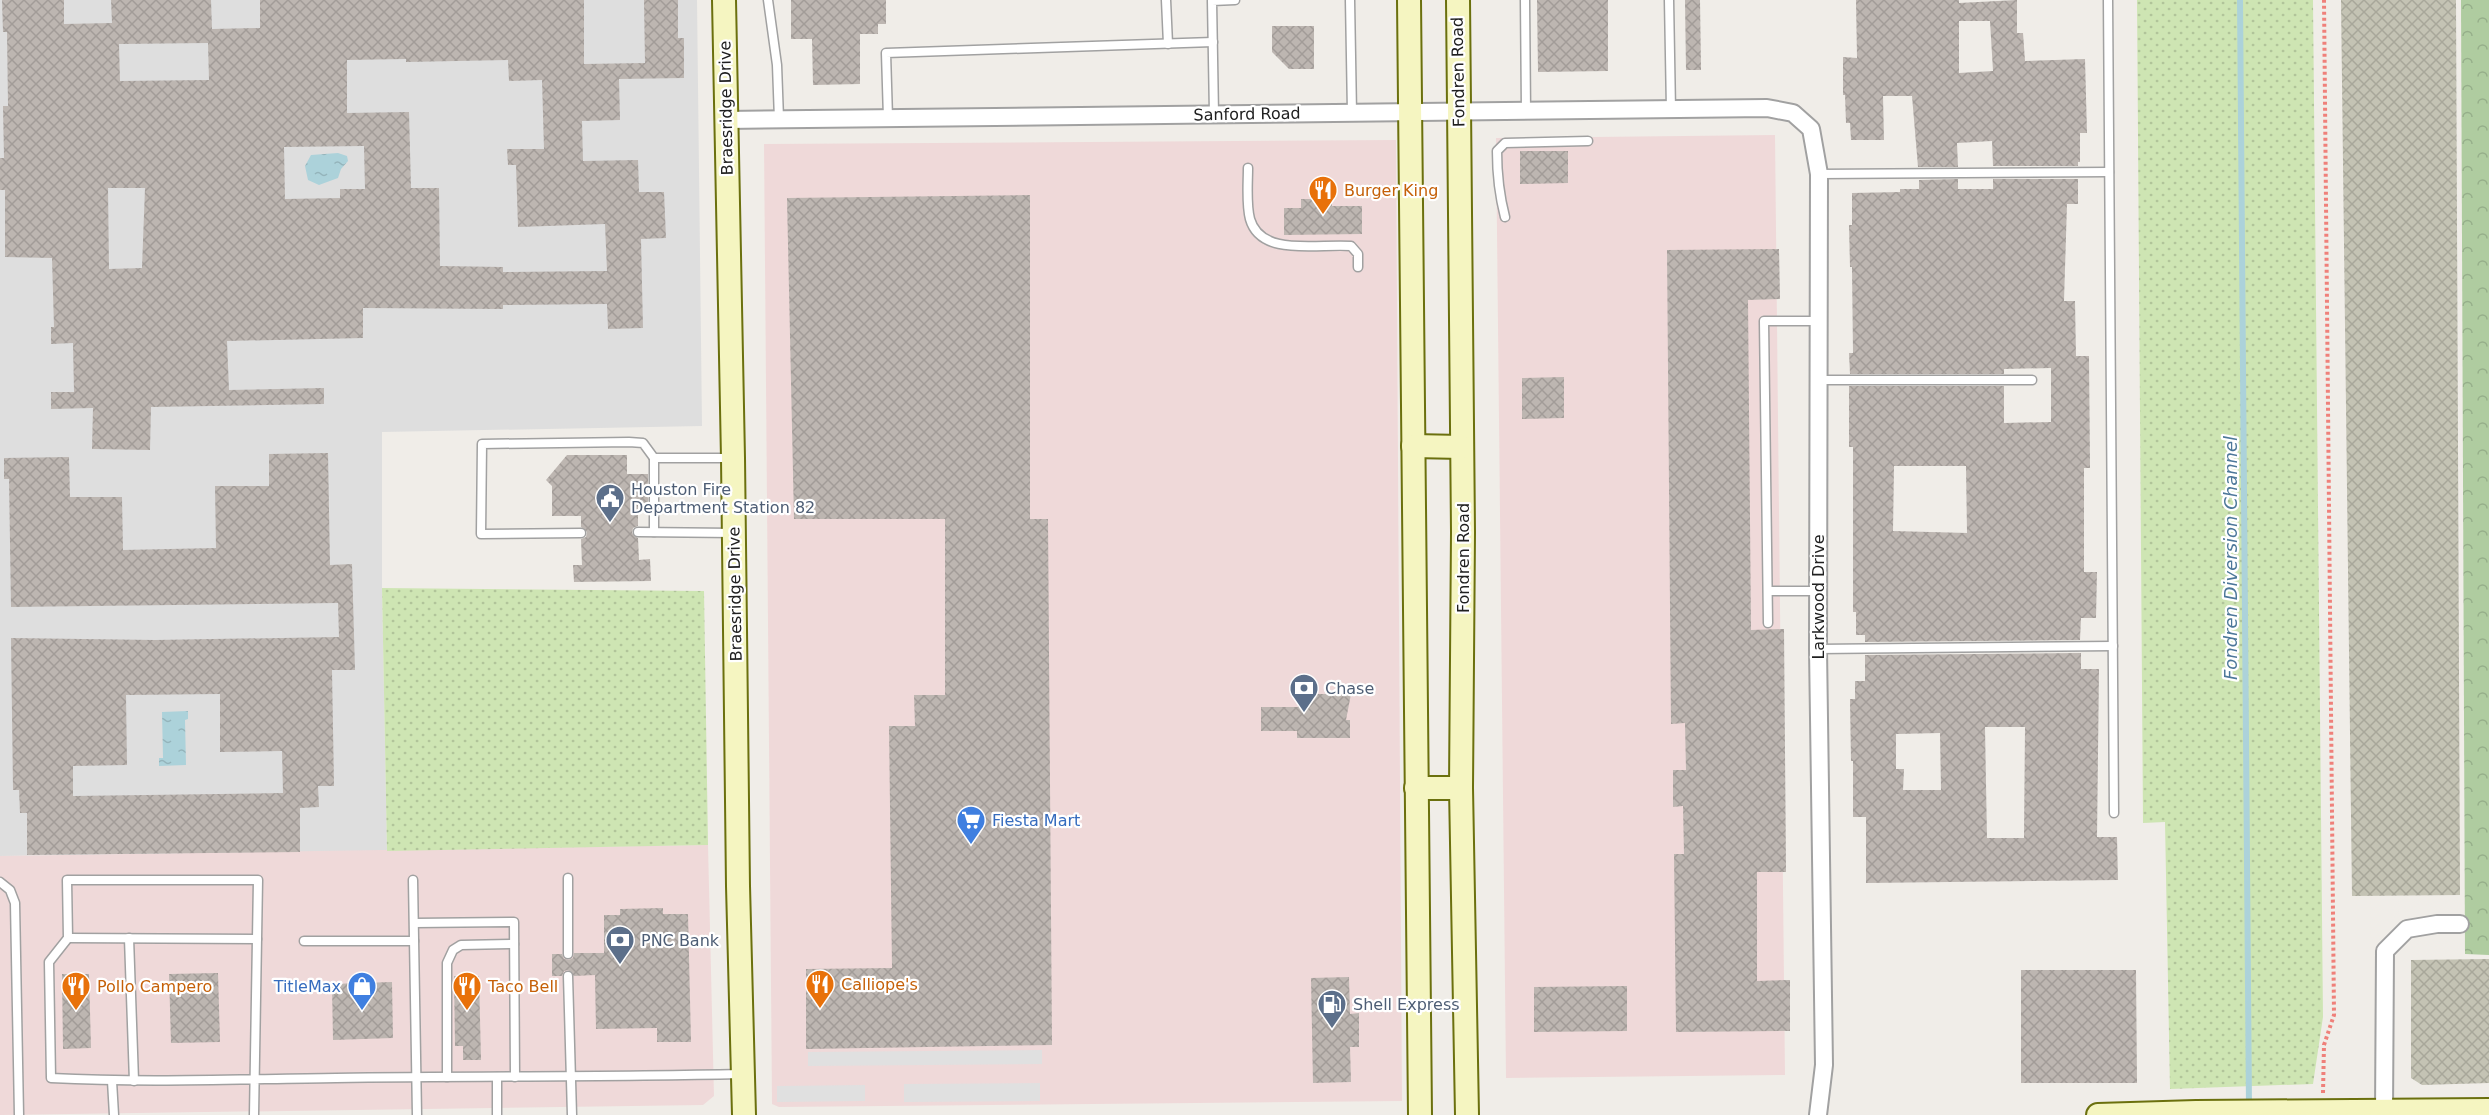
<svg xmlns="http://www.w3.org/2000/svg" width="2489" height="1115" font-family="'DejaVu Sans',sans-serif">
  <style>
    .residential { fill: #dedede }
    .commercial { fill: #efd9d9 }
    .construction { fill: url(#construction-cross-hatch) }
    .grass { fill: url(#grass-dots) }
    .forest { fill: url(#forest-crowns) }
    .parking { fill: #e0e0e0 }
    .water { fill: url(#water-ripples) }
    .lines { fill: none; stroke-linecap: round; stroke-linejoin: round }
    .stream { stroke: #acd2da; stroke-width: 6 }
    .building { fill: url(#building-cross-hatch); fill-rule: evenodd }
    .lane-casing { stroke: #a1a1a1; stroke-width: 11 }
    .street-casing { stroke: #a1a1a1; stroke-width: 20 }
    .secondary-casing { stroke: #6b700e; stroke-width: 26 }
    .path { stroke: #ef807a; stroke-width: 4; stroke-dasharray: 3 3; stroke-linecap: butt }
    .lane { stroke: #fff; stroke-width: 8 }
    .street { stroke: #fff; stroke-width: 16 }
    .secondary { stroke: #f5f5c1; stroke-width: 22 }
    .labels { text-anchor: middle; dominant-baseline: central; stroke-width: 4.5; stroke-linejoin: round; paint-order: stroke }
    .street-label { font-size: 16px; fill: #202020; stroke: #fff }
    .food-label { font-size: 16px; fill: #c56008; stroke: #fff; text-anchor: start }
    .service-label { font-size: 16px; fill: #4e5e75; stroke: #fff; text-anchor: start }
    .shop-label { font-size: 16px; fill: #366cbe; stroke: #fff; text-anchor: start }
    .water-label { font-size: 18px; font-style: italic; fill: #4d789a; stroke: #fff }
  </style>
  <defs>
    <pattern id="construction-cross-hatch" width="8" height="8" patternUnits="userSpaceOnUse" patternTransform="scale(1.5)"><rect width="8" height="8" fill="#c4c3b4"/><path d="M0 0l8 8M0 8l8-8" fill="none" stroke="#a8a79a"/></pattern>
    <pattern id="grass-dots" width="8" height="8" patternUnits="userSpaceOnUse" patternTransform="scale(1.5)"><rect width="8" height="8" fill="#cee5b3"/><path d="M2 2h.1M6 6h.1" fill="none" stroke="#b1c49a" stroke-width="1.8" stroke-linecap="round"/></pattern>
    <pattern id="forest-crowns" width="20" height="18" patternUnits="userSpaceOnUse" patternTransform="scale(1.5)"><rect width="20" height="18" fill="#afcca0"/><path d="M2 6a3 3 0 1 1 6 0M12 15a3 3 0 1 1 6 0" fill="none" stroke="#96af8a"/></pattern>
    <pattern id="water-ripples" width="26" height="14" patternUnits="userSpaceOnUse" patternTransform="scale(1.5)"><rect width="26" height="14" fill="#acd2da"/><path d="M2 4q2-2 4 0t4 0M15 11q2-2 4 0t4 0" fill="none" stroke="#94b4bb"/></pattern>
    <pattern id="building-cross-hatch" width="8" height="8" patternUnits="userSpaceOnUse" patternTransform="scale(1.5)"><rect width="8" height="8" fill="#bdb6b1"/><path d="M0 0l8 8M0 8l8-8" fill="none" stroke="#a29c98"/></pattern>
  </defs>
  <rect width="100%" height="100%" fill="#f0ede8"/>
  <!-- residential -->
  <path class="residential" d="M0,0H697L702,426L382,432V588L387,851L0,856Z"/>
  <!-- commercial -->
  <g class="commercial">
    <path d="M1775,135L1785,1075L1506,1078L1496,138Z"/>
    <path d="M1396,140L1402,1101L779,1107L772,1104L764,144Z"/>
    <path d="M708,845L714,1096L703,1105L0,1115V856Z"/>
  </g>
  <!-- construction -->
  <g class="construction">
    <path d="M2341,0H2456L2460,895L2352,896Z"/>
    <path d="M2489,959V1083L2422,1085L2411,1078V960Z"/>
  </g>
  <!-- grass -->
  <g class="grass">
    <path d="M2137,0H2313L2323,1017L2313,1084L2170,1089L2165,822L2143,823Z"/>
    <path d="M382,588L704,591L708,845L387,851Z"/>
  </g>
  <!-- forest -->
  <path class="forest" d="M2461,0H2489V955L2465,954Z"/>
  <!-- parking -->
  <g class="parking">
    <path d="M1042,1050V1064L808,1066V1052Z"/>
    <path d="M1040,1083V1101L904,1102V1084Z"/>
    <path d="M865,1085V1101L777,1102V1086Z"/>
  </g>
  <!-- water -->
  <g class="water">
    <path d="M338,153L347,156L348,161L341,169L338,178L319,185L308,180L305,166L311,155Z"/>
    <path d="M188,711V719L185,720L186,765L159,766V758H163L162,712Z"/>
  </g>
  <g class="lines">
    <!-- stream -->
    <path class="stream" d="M2240,0L2249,1108"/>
  </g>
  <!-- building -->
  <g class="building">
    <path d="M2,0H64V24L112,23L111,0H211L212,29L260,28V0H584V64L645,63L644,0H678V38H684V78L619,79L620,120L582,121L583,161L638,160L639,192H664L666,238L641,239L643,328L608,329L607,304L503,305V309L363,308V338L227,341L229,390L324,388V404L151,407L150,450L92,449L93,408L51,409V392H74L73,343L51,344V327H54L52,258L5,257V190H0V158H4L3,106H8L7,32H3ZM208,43L209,80L120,81L119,44ZM406,59V62L508,60L509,81L542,80L544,149H507L508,165H516L518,227L605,224L607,271L503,272V267L440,266L439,188H411L409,112L347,113V60ZM364,146L365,189H340V198L285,199L284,147ZM108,188H145L142,268L109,269Z"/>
    <path d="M791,0H886V24H878V34H860V84L813,85L812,39H791Z"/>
    <path d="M1537,0H1608V71L1538,72Z"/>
    <path d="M1685,0H1700L1701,70H1686Z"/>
    <path d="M1856,0H1959V3L2017,0V33H2023L2025,61L2085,59L2087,133H2080V162H2078V166H1993L1992,141L1957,143L1958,167H1918L1912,96H1883L1884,140H1851L1850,123H1846L1845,95H1843V57L1857,58ZM1959,21H1990L1993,71L1959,73Z"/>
    <path d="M1272,26H1314V69H1289L1272,52Z"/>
    <path d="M1520,151H1568V183L1520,184Z"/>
    <path d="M1958,179V189H1993V179H2078V204H2067L2064,301H2075L2076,356H2089L2090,468H2084V572H2097L2096,618H2081L2080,640L1865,642V635H1856V612H1853V447H1849V386H2004V423L2051,422V368L2004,369V374H1850L1849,353H1853L1852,267H1850L1849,225H1852V193L1900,192V189H1919V180ZM1894,466H1966L1967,533L1893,531Z"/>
    <path d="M1030,195V519H1048L1052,1045L806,1049V969L892,968L889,726H915L914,695H945V519H794L787,198Z"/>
    <path d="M1301,199H1332V206H1362V234L1284,235V208H1301Z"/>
    <path d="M1779,249L1780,299L1748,300L1751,630L1784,629L1786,872H1757V981L1790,980V1031L1676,1032L1674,854H1684L1683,806L1673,807V770H1686L1685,723L1671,724L1667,250Z"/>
    <path d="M1564,377V418L1522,419V378Z"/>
    <path d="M328,453L330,565L352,564L355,670H332L334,786H318L319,807L300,808V852L27,855V813H20L19,790H13L11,638L155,640L339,637L338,603L11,607L9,479H4V458L69,457L70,497H122L123,550L216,548L215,486H269V454ZM220,694V752L282,751L283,793L73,796V766L127,765L126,695Z"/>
    <path d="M567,455H627V474H648V503L638,504V526L633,528L632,533L638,538L639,560L650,559L651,581L574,582L573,565H582L581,539L586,537L587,532L581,527V516H552V486L546,480Z"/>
    <path d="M2081,653V669H2099L2097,837H2117L2118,880L1866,883V817H1853V761H1851L1850,699H1855V681H1865V655ZM1985,727H2025L2024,838H1987ZM1940,733L1941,790H1903L1904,769H1896V734Z"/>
    <path d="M1298,694H1351L1346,720H1350V738H1297V731H1261V707H1298Z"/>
    <path d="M663,908V914H688L691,1042H657V1028L596,1029L595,975L574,976L568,970L564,971L562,976H552V954H562L564,959L569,960L573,958L574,953H604V915H620V909Z"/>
    <path d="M2021,970H2136L2137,1083H2021Z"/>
    <path d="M218,973L220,1042L171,1043L169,974Z"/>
    <path d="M62,974H89L91,1048L63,1049Z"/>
    <path d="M454,976H479L481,1060H463V1046H455Z"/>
    <path d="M1349,977L1350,1014L1359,1013V1047H1350L1351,1082L1313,1083L1311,978Z"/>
    <path d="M392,982L393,1038L333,1040L332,984Z"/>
    <path d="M1627,986V1031L1534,1032V987Z"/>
  </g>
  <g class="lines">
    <!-- lane casing -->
    <g class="lane-casing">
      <g id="lane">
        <path d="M768,0L777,65L779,119"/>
        <path d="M1166,0L1168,44"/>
        <path d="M1350,0L1352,113"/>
        <path d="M1525,0L1526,111"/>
        <path d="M1669,0L1671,110"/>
        <path d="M2108,0L2114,813"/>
        <path d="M1214,115L1212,1L1235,0"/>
        <path d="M888,118L886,53L1213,42"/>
        <path d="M1248,168C1248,183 1246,204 1250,219C1261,258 1320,243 1351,246L1358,254V267"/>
        <path d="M1819,174L2109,172"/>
        <path d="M1505,217C1499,194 1497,174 1497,151L1505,143L1588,141"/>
        <path d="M1818,380H2032"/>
        <path d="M654,458V532"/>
        <path d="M638,532L734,533"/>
        <path d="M581,533L481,534L482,444L629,442L643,443L654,458H733"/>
        <path d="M1768,591H1818"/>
        <path d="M1768,623L1764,321H1818"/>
        <path d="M1818,649L2113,646"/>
        <path d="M568,878V954"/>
        <path d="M413,880L417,1115"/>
        <path d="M0,882L10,890L15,903L19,1115"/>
        <path d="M415,923L514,922L515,1077"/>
        <path d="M68,938L257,939"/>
        <path d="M129,938L134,1081"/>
        <path d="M304,941H414"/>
        <path d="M568,976L572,1115"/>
        <path d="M447,1077V963L453,950L461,945L514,944"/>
        <path d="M112,1081L114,1115"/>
        <path d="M254,1115L258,880H67L68,938L49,962L51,1078C146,1083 241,1079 336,1078C471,1076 606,1077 740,1074"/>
        <path d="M497,1115V1077"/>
      </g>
    </g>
    <!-- street casing -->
    <g class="street-casing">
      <g id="street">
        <path d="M726,120L1767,108L1793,113L1811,129L1819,174L1818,649L1824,1065L1818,1115"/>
        <path d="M2384,1115L2385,951L2407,929L2437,924H2460"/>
      </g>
    </g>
    <!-- secondary casing -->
    <g class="secondary-casing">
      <g id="secondary">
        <path d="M724,0L733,458L738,886L744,1115"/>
        <path d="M1409,0L1420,1115"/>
        <path d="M1458,0L1463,532L1461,788L1467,1115"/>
        <path d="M1413,446L1462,447"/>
        <path d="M1416,788H1461"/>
        <path d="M2098,1115L2196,1112L2489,1110"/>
      </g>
    </g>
    <!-- path -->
    <path class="path" d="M2323,1093L2324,1045L2334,1015L2324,0"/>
    <!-- lane -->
    <use href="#lane" class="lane"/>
    <!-- street -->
    <use href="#street" class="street"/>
    <!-- secondary -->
    <use href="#secondary" class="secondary"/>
  </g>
  <!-- icons -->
  <defs>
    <g id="restaurant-pin" transform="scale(1.5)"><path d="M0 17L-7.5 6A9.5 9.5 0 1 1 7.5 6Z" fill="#e8710a" stroke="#fff"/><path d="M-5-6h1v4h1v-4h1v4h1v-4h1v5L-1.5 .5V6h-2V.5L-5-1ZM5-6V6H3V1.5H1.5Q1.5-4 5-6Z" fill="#fff"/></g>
    <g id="civic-pin" transform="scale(1.5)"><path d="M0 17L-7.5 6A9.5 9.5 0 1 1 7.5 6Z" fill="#5c6f8a" stroke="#fff"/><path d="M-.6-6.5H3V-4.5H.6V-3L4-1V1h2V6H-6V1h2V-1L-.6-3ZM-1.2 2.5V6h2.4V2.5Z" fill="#fff"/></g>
    <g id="bank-pin" transform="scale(1.5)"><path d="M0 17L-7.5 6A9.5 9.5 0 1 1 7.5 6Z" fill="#5c6f8a" stroke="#fff"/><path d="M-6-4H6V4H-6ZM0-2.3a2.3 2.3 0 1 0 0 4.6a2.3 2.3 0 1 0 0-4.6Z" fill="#fff"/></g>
    <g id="supermarket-pin" transform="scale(1.5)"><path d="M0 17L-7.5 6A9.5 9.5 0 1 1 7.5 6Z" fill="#3f7fe0" stroke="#fff"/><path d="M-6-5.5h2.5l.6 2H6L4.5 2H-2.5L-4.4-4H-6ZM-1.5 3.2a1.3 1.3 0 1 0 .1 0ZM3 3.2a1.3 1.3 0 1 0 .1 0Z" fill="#fff"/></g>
    <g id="shop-pin" transform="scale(1.5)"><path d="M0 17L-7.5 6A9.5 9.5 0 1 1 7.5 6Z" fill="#3f7fe0" stroke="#fff"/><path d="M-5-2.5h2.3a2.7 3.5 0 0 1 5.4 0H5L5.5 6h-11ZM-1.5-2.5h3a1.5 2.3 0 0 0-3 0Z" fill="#fff"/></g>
    <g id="fuel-pin" transform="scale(1.5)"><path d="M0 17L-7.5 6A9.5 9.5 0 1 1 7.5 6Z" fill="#5c6f8a" stroke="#fff"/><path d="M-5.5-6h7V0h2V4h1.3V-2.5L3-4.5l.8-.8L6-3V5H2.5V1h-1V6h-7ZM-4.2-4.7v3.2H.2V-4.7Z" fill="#fff"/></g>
  </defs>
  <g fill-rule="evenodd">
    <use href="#restaurant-pin" x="1323" y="190"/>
    <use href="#civic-pin" x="610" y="498"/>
    <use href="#bank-pin" x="1304" y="688"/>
    <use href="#supermarket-pin" x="971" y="820"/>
    <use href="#bank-pin" x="620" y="940"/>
    <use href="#restaurant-pin" x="820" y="984"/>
    <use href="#restaurant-pin" x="76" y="986"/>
    <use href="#shop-pin" x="362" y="986"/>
    <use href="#restaurant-pin" x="467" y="986"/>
    <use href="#fuel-pin" x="1332" y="1004"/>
  </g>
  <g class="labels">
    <!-- street labels -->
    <g class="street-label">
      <text transform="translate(1458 72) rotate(-91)">Fondren Road</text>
      <text transform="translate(726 108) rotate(-91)">Braesridge Drive</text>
      <text transform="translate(1247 114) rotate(-1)">Sanford Road</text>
      <text transform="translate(1463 558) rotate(-90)">Fondren Road</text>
      <text transform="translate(735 594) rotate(-91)">Braesridge Drive</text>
      <text transform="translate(1818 597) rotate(-90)">Larkwood Drive</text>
    </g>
    <!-- food labels -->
    <g class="food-label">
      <text x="1344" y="190">Burger King</text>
      <text x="841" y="984">Calliope's</text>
      <text x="97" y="986">Pollo Campero</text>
      <text x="488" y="986">Taco Bell</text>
    </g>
    <!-- service labels -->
    <g class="service-label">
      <text x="631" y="489">Houston Fire<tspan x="631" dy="18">Department Station 82</tspan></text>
      <text x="1325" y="688">Chase</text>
      <text x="641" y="940">PNC Bank</text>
      <text x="1353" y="1004">Shell Express</text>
    </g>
    <!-- shop labels -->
    <g class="shop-label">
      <text x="992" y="820">Fiesta Mart</text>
      <text x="341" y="986" text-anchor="end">TitleMax</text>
    </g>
    <!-- water labels -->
    <g class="water-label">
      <text transform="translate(2230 558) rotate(-90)">Fondren Diversion Channel</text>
    </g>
  </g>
</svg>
